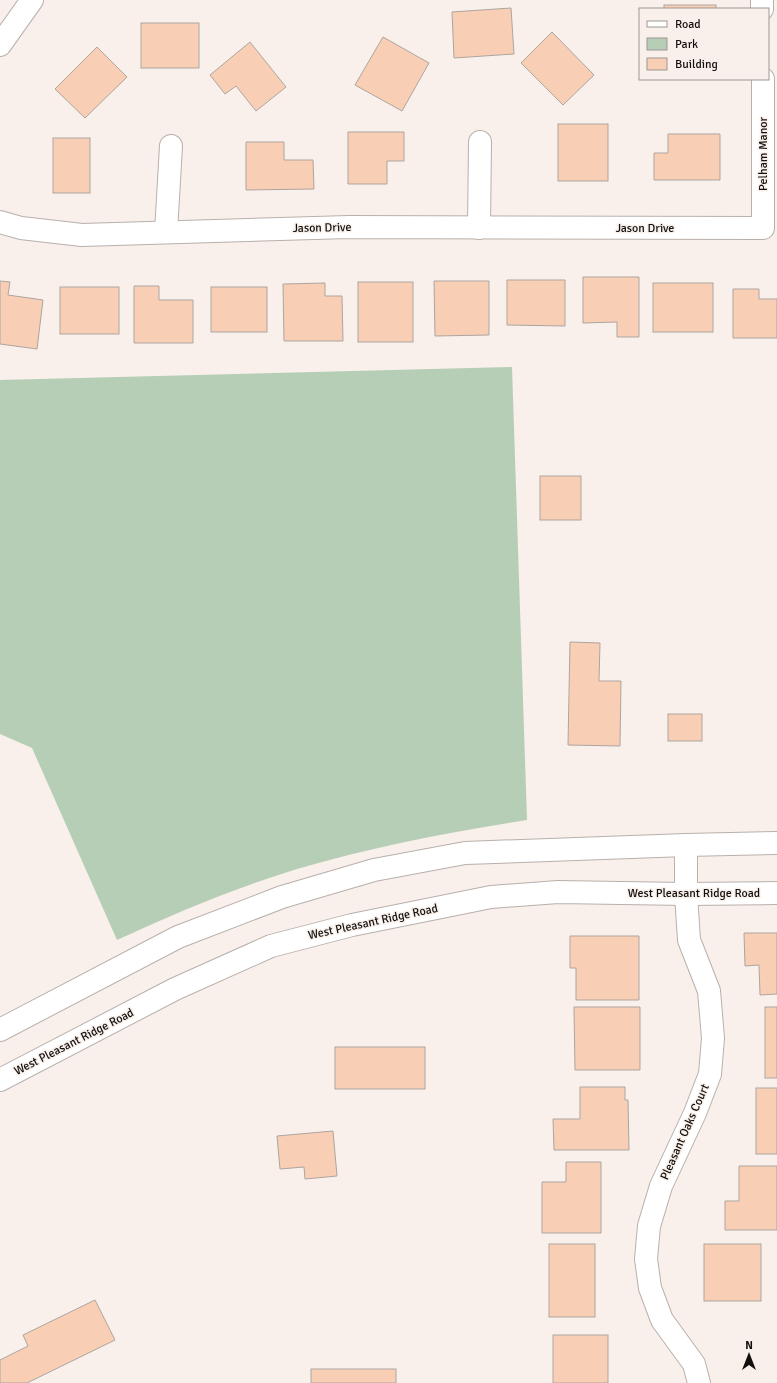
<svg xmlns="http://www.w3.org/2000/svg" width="777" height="1383" font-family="Signika,sans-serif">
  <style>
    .green { fill: #b6ceb6 }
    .building { fill: #f8ceb4; stroke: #ada5a0 }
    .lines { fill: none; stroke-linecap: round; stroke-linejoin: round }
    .minor-casing { stroke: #b8b0ab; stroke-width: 24 }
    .tertiary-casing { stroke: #b8b0ab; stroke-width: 24 }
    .secondary-casing { stroke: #b8b0ab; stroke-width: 24 }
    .minor { stroke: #fff; stroke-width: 22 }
    .tertiary { stroke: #fff; stroke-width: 22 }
    .secondary { stroke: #fff; stroke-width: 22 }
    .labels { text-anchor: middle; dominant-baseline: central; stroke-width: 3; stroke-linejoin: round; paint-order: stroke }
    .street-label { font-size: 12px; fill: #120f0d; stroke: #f9f0eb }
  </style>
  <rect width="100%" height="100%" fill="#f9f0eb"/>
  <!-- green -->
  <path class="green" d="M512,367L527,820C450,832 372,847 297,869C235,888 176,913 117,940L32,748L0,734V380Z"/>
  <!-- building -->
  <g class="building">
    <rect x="664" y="5" width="52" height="4"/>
    <path d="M511,8L514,54L454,58L452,12Z"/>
    <rect x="141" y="23" width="58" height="45"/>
    <path d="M552,32L594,75L563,105L521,63Z"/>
    <path d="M383,37L429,63L402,111L355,85Z"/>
    <path d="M250,42L286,87L256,111L236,86L225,94L210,75Z"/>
    <path d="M97,47L127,77L85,118L55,89Z"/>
    <rect x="558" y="124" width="50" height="57"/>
    <path d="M348,132H404V161H387V184H348Z"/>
    <path d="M668,134H720V180H654V153H668Z"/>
    <rect x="53" y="138" width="37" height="55"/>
    <path d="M246,142H284V160H313L314,189L246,190Z"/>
    <path d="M583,277H639V337H617V322L583,323Z"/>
    <path d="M507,280H565V326L507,325Z"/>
    <path d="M0,281L10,282L8,295L43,300L37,349L0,344Z"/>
    <path d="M434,281H489V335L435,336Z"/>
    <rect x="358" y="282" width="55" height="60"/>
    <path d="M325,283V296H342L343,341H284L283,284Z"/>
    <rect x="653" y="283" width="60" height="49"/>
    <path d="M134,286H159V300H193V343H134Z"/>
    <rect x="60" y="287" width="59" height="47"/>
    <rect x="211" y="287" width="56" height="45"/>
    <path d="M733,289H759V299H777V338H733Z"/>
    <rect x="540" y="476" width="41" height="44"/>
    <path d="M570,642L600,643L599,681H621L620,746L568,745Z"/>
    <rect x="668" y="714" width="34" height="27"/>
    <path d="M744,933H777V994L760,995L759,965L745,966Z"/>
    <path d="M570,936H639V1000H576V968H570Z"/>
    <path d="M574,1007H640V1070H575Z"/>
    <rect x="765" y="1007" width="12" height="71"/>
    <rect x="335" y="1047" width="90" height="42"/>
    <path d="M580,1087H625V1100H628L629,1150H554L553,1119H580Z"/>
    <rect x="756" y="1088" width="21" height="66"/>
    <path d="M333,1131L337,1176L305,1179L304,1167L280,1169L277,1136Z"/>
    <path d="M566,1162H601V1233H542V1182H566Z"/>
    <path d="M739,1166H777V1230H725V1201H739Z"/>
    <rect x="549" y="1244" width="46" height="73"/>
    <rect x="704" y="1244" width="57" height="57"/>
    <path d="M95,1300L115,1340L27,1383H0V1360L28,1346L23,1335Z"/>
    <rect x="553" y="1335" width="55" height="48"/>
    <rect x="311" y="1369" width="85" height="14"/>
  </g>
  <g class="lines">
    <!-- minor casing -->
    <g class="minor-casing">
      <g id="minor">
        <path d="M762,0V9"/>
        <path d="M0,222L21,228L82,235L349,227L763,228V79"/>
        <path d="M479,228L480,142"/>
        <path d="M166,232L171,146"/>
        <path d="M686,845V894L689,940L709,991L713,1038L710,1074L695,1113L661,1186L649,1226L646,1259L650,1288L662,1320L694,1364L699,1383"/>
      </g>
    </g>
    <!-- tertiary casing -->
    <g class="tertiary-casing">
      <path id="tertiary" d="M0,45L32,0"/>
    </g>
    <!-- secondary casing -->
    <g class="secondary-casing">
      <g id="secondary">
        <path d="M0,1030L178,937L282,897L374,870L465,853L686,845L777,843"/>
        <path d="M0,1080L175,989L271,946L352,925L491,897L558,892L686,894L777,893"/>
      </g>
    </g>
    <!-- minor -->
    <use href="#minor" class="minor"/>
    <!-- tertiary -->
    <use href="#tertiary" class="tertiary"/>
    <!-- secondary -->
    <use href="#secondary" class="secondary"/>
  </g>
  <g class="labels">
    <!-- street labels -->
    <g class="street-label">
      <text transform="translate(763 154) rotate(-90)">Pelham Manor</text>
      <text transform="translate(322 228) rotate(-1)">Jason Drive</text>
      <text x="645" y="228">Jason Drive</text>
      <text x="694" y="893">West Pleasant Ridge Road</text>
      <text transform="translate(373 922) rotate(-12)">West Pleasant Ridge Road</text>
      <text transform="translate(74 1042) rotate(-27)">West Pleasant Ridge Road</text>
      <text transform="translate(685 1132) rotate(-66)">Pleasant Oaks Court</text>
    </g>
  </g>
  <!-- legend -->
  <rect x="639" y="8" width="130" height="72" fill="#f9f0eb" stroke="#9d9692"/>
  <rect x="647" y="21" width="20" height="6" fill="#ffffff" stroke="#9d9692"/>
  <text x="675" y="28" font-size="12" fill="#120f0d">Road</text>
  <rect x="647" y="38" width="20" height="12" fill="#b6ceb6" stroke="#9d9692"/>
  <text x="675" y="48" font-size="12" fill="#120f0d">Park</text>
  <rect x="647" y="58" width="20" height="12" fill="#f8ceb4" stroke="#9d9692"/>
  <text x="675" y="68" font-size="12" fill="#120f0d">Building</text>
  <!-- north arrow -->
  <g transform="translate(749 1355)" stroke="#f9f0eb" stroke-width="3" paint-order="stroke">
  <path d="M0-3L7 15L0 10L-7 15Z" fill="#120f0d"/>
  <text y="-6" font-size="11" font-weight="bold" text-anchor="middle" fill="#120f0d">N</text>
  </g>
</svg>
